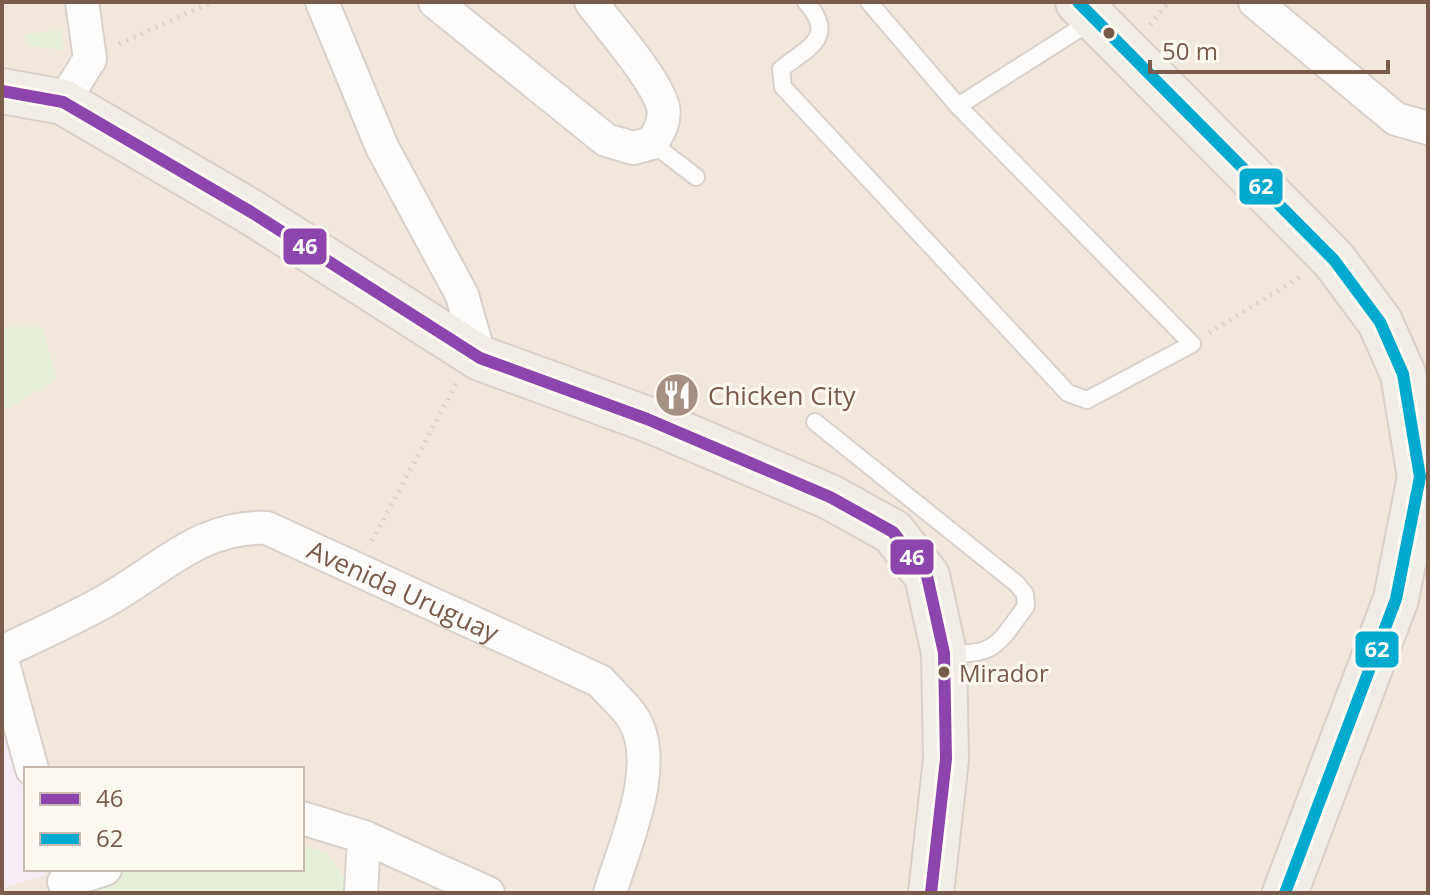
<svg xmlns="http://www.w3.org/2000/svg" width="1430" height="895" font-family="'Open Sans',sans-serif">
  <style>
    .residential { fill: #f2e7dc; fill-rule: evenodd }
    .education { fill: #f5ecf5 }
    .green { fill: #e6f0d9 }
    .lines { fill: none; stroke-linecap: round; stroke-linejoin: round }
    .service-casing { stroke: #d9d1cc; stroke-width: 20 }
    .minor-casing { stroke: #d9d1cc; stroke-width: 36 }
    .trunk-casing { stroke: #dad0ca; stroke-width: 48 }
    .path { stroke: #dbd3ce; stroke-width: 5; stroke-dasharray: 2 6; stroke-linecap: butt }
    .service { stroke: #fefdfc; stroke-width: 16 }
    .minor { stroke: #fefdfc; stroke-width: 32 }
    .trunk { stroke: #f2ece6; stroke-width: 44 }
    .bus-1-casing { stroke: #fff9f1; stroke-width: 18 }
    .bus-2-casing { stroke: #fff9f1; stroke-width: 18 }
    .bus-1 { stroke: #8e44ad; stroke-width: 12 }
    .bus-2 { stroke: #00a9ce; stroke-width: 12 }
    .bus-dot { fill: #7a5a4b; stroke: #fff9f1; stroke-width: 3 }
    .labels { text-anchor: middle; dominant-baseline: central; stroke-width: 6; stroke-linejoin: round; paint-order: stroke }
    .bus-label { font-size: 24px; fill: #7a5a4b; stroke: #fff9f1; text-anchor: start }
    .poi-label { font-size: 26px; fill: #7a5a4b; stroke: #fff9f1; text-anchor: start }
    .street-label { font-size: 26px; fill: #7a5a4b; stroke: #fff9f1 }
    .line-badge { stroke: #fff9f1; stroke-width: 3 }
    .badge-label { font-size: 22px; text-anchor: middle; font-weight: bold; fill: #fff }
  </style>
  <rect width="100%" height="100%" fill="#f9f4ee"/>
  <!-- residential -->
  <path class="residential" d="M2,2H1428V893H2ZM26,769H302V869H26Z"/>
  <!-- education -->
  <path class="education" d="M2,707L26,799V869H44L46,875L2,888Z"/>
  <!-- green -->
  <g class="green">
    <path d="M61,30L64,50L28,46L25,34Z"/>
    <path d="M2,327H42L57,379L2,412Z"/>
    <path d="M302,845L327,853L350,886L349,893H86L96,880L137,869H302Z"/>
  </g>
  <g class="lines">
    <!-- service casing -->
    <g class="service-casing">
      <g id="service">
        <path d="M806,2C837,37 809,47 781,69L783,87L1068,393L1087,400L1192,344L958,106L869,2"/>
        <path d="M958,106L1082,27"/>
        <path d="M652,143L696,177"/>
        <path d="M815,422L1017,584L1025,594L1026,606C999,643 995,657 946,653"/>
      </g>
    </g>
    <!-- minor casing -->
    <g class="minor-casing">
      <g id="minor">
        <path d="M322,2L382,147L462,295L480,358"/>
        <path d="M435,2L606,140L633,148L652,143C659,132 666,121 663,107C657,81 609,26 591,2"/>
        <path d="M1255,2L1396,119L1428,128"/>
        <path d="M63,102L90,59L82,2"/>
        <path id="s1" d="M2,652C37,635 74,619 107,600C162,569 201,525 267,528L600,681C610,693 625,705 633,718C662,764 624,846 610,893"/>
        <path d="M2,660L32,769"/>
        <path d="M302,818L364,837L488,893"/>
        <path d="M64,882L105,869"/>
        <path d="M361,893L364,837"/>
      </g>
    </g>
    <!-- trunk casing -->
    <g class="trunk-casing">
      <g id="trunk">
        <path d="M1078,2L1334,260L1380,322L1403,374L1420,477L1396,599L1285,893"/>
        <path d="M2,91L63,102L251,212L480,358L647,419L830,497L893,532L927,576L944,653L946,759L931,893"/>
      </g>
    </g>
    <!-- path -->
    <g class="path">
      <path d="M1150,25L1169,2"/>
      <path d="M119,44L212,2"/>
      <path d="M1209,333L1300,277"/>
      <path d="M372,541L456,384"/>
    </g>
    <!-- service -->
    <use href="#service" class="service"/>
    <!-- minor -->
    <use href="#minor" class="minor"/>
    <!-- trunk -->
    <use href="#trunk" class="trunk"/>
    <!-- bus-1 casing -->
    <g class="bus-1-casing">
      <path id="bus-1" d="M2,91L63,102L251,212L480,358L647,419L830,497L893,532L927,576L944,653L946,759L931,893"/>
    </g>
    <!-- bus-2 casing -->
    <g class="bus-2-casing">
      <path id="bus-2" d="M1078,2L1334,260L1380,322L1403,374L1420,477L1396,599L1285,893"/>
    </g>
    <!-- bus-1 -->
    <use href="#bus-1" class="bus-1"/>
    <!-- bus-2 -->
    <use href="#bus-2" class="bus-2"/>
  </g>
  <!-- icons -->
  <defs>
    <g id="restaurant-disc" transform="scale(2.3)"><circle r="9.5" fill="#a69084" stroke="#fff9f1"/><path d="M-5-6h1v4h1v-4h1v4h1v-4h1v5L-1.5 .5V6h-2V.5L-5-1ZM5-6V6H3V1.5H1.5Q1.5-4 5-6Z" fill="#fff"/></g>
  </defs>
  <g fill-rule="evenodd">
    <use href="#restaurant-disc" x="677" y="395"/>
  </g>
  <!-- markers -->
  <g class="bus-dot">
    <circle cx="1109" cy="33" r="7"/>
    <circle cx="944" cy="672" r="7"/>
  </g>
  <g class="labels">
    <!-- bus labels -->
    <g class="bus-label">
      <text x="959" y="672">Mirador</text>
    </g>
    <!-- poi labels -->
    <g class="poi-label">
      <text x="708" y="395">Chicken City</text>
    </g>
    <!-- street labels -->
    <g class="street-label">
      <text stroke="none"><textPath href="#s1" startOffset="446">Avenida Uruguay</textPath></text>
    </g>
  </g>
  <g class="line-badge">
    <rect x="1238" y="167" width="46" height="39" rx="8" fill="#00a9ce"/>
    <rect x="282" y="227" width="46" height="39" rx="8" fill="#8e44ad"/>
    <rect x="889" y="538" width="46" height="38" rx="8" fill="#8e44ad"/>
    <rect x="1354" y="630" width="46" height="39" rx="8" fill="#00a9ce"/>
  </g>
  <g class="badge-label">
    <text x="1261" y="194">62</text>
    <text x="305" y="254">46</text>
    <text x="912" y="565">46</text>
    <text x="1377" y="657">62</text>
  </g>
  <!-- border -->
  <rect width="1430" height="895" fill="none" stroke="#7a5a4b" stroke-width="8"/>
  <!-- legend -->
  <rect x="24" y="767" width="280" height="104" fill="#fff9f1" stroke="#cab9af" stroke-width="2"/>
  <rect x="40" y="793" width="40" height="12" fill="#8e44ad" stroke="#cab9af" stroke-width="2"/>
  <text x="96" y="807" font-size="24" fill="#7a5a4b">46</text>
  <rect x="40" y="833" width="40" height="12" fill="#00a9ce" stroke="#cab9af" stroke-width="2"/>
  <text x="96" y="847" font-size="24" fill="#7a5a4b">62</text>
  <!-- scale -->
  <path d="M1150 60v12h238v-12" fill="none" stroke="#7a5a4b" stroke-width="4"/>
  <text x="1162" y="60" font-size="24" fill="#7a5a4b" stroke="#fff9f1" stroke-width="6" paint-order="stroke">50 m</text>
</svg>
